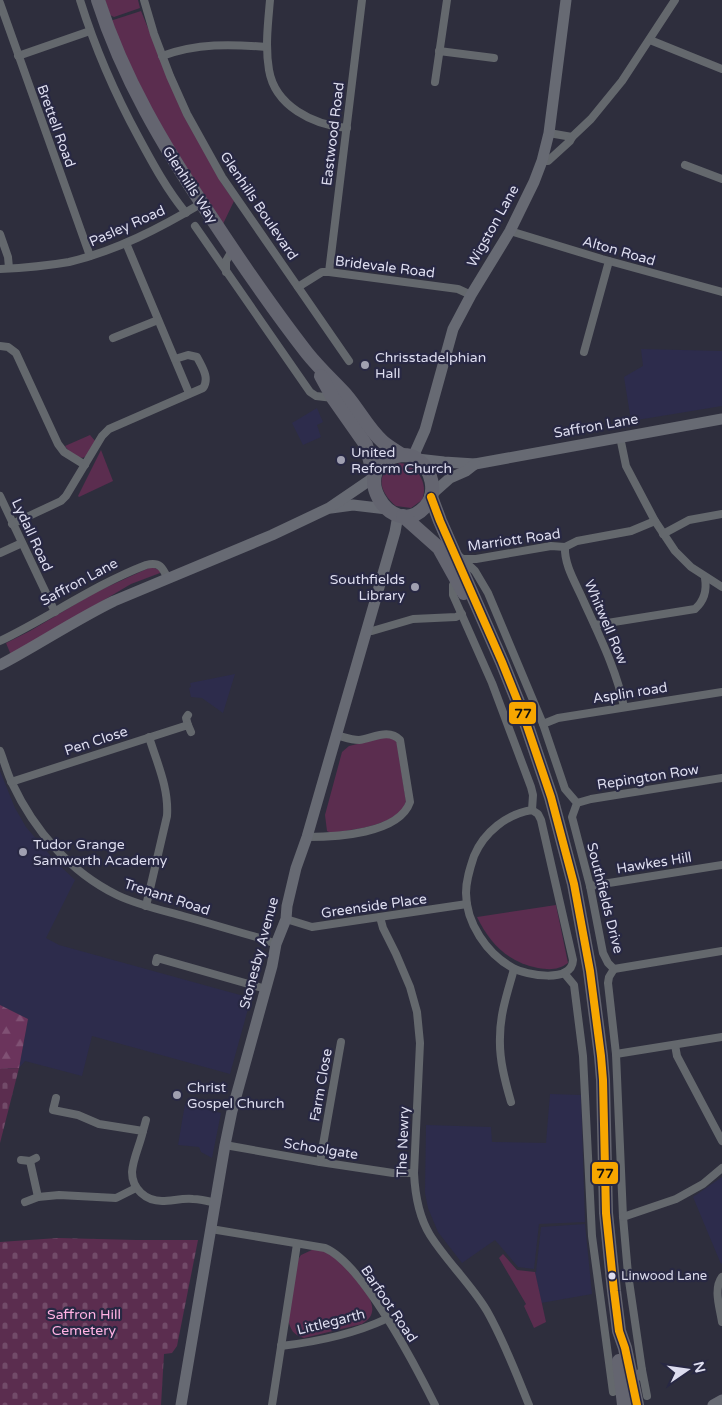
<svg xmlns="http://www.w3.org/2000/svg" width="722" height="1405" font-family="'Varela Round',sans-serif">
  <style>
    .built { fill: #2d2c4c }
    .green { fill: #5b2d4f }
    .forest { fill: url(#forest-firs) }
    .cemetery { fill: url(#cemetery-stones) }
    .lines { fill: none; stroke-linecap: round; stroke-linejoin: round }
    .street { stroke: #64686d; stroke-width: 8 }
    .secondary { stroke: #676a73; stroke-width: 11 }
    .highway { stroke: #646570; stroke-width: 14 }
    .bus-1-casing { stroke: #282843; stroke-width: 11 }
    .bus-1 { stroke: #f7a600; stroke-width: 8 }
    .poi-dot { fill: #a0a0b1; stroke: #282843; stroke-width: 2 }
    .bus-dot { fill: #ddddef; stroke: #282843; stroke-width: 2 }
    .labels { text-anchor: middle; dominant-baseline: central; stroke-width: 4.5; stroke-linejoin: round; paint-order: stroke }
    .bus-label { font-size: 13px; fill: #ddddef; stroke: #282843; text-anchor: start }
    .street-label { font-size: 14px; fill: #ddddef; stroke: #282843 }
    .poi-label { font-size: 14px; fill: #ddddef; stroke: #282843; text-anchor: start }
    .park-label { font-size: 14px; fill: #ffb2e3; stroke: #282843 }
    .line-badge { stroke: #282843; stroke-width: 2 }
    .pale-badge-label { font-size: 14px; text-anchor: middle; font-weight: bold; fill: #111 }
  </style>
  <defs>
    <pattern id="forest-firs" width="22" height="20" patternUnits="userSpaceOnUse" patternTransform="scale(1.25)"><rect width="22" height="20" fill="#6b345c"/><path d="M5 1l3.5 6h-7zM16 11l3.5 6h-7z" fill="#805174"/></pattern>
    <pattern id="cemetery-stones" width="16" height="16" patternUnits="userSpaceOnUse" patternTransform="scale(1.25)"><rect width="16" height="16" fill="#5b2d4f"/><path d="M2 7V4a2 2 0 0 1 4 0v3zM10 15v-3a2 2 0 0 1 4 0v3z" fill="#724b69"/></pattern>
  </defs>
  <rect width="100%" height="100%" fill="#2e2e3d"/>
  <!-- built -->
  <g class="built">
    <path d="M641,349L722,351V406L631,421L624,377L643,366Z"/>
    <path d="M317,408L323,422L317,425L321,437L303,445L292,423Z"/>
    <path d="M235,674L223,713L202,698L191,697L189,688L191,687L190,683Z"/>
    <path d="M0,771L15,808L26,827L56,862L75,880L46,938L59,945L251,998L230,1074L92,1036L82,1076L25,1061L19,1068L28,1019L0,1005Z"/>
    <path d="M550,1094L581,1095L585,1222L539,1224L534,1269L518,1267L495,1240L462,1263L438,1232L428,1208L425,1193L426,1125L491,1127L492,1142L546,1143Z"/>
    <path d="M185,1104L221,1113L212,1158L201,1152L199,1147L178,1145Z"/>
    <path d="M722,1177V1263L721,1264L693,1197Z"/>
    <path d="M585,1224L592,1294L541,1303L535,1272H536L541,1227Z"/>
  </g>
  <!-- green -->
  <g class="green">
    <path d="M105,0H138L140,8L114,17L110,15Z"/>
    <path d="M141,11L157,50L222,184L234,201L223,224L153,116L110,21Z"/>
    <path d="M90,435L96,442C93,446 90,453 86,456C79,462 69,452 65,446Z"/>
    <path d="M101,450L113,481L79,497L78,496Z"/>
    <path d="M400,463C417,464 429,484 422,500L411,508L396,506C378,491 374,471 400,463Z"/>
    <path d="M151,567L160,570V573L131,584L11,655L6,643L30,631L96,592Z"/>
    <path d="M387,737L394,738L397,743L406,801C401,825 352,830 331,833L327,831L325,815L342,752L349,746Z"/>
    <path d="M556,905L568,963C558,970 550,970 538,968C508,962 490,944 477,917Z"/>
    <path d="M314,1249C319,1250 325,1250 329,1253C343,1262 376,1295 372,1312C371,1318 366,1321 362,1324L304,1338C293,1335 291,1330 288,1320L297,1261L301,1255Z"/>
    <path d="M503,1254L517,1270L535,1272L546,1322L534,1328L524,1306L526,1304L499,1258Z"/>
  </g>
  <!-- forest -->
  <path class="forest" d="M0,1005L28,1019L19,1068L0,1069Z"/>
  <!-- cemetery -->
  <g class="cemetery">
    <path d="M19,1068L0,1143V1069Z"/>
    <path d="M58,1238L136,1240H198L177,1346L172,1353L164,1354L161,1405H0V1242Z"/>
  </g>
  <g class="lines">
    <!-- street -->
    <g class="street">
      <path d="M80,0C95,48 115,94 139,138C153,164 167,190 186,213"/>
      <path d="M144,0L154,34L170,76L187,114L222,177L349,361"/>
      <path d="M270,0C268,23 265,47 269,70C275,106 313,125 347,128"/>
      <path d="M0,3L90,256"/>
      <path d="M650,40L722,69"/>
      <path d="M439,51L494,58"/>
      <path d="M18,56L90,31"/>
      <path d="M162,56C197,43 231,44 267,47"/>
      <path d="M435,82L447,0"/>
      <path d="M549,133L572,137"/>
      <path d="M542,161H548L570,141L572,137L591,119L622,81L675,0"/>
      <path d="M685,165L722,179"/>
      <path d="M195,226L310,392L316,396L333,398"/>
      <path d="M510,231L602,259L722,292"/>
      <path d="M0,234L8,257L9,268"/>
      <path d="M126,243L189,393"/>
      <path d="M0,269C23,268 46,266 69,262C116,251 160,228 202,203"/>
      <path d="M226,272V261L233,249"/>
      <path d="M329,272L362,0"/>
      <path d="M298,287L322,272H329L458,289L471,295"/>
      <path d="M113,338L158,320"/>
      <path d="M0,346L8,347L16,353L58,444L64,452L85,465"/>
      <path d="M584,352L609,261"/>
      <path d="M620,437L626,466L655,521L675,551L691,567L722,587"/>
      <path d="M0,496L55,612"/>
      <path d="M12,524L61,501L66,496L102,436L109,429L203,388C210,378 202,367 197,357L188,355L175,359"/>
      <path d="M663,534L689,520L722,514"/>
      <path d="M565,547C564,566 577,585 584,602C599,635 617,671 624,707"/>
      <path d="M0,553L22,543"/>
      <path d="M459,556L475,571L488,593L543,724L565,789L577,803L572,817L590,886L603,953L608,963L614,969L609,977L608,983L616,1054L623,1217L628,1274L642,1370L633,1383"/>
      <path d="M463,559H476L551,546L565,547L577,541L631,531L655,521"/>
      <path d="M456,581L453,585V595L492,683L531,787L533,795L532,810L538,814L541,820L573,960C572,984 526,975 513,968C487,954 466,923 466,893C466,880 470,868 474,856C484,832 507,814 532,810"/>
      <path d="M595,625L695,609C704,601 707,590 705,578"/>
      <path d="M367,631H372L413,619L456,617L462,614"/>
      <path d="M0,641C50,617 94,585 146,565C160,561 163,568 168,579"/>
      <path d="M188,715L186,718L188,725"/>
      <path d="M543,724L558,718L722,692"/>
      <path d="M0,751C4,761 7,773 12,783C34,830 70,872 117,895C138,905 161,910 183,916C209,923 234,931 260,938L276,944"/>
      <path d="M11,782L188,725L191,732"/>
      <path d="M577,803L591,799L722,778"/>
      <path d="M307,837C336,837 399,834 410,802L400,740C389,728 373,738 359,740C351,740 344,737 336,735"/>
      <path d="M590,886L722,865"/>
      <path d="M146,906L167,816C169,788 157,763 149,737"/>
      <path d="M380,917L383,928L396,954L410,987L417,1012L420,1043L414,1173C415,1194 419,1217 430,1235C447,1262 471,1284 487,1311C504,1341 516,1373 529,1405"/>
      <path d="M286,919L312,927L467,904"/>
      <path d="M156,962L157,958L266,989"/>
      <path d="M614,969L722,951"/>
      <path d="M564,973L574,985L583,1056L592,1236L613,1392"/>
      <path d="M675,1045L677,1056L722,1141"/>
      <path d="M616,1054L722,1037"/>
      <path d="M56,1098L53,1110L78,1115L99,1124L143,1131C140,1145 133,1158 132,1172C132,1189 146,1201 162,1201C172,1201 182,1198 193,1199C200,1199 208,1201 216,1203"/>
      <path d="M511,1102C505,1081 499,1059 500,1037C500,1013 508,991 514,969"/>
      <path d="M143,1131L146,1120"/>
      <path d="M225,1145L320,1162L393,1173H414"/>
      <path d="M21,1160L30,1161L36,1158"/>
      <path d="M30,1161L38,1197L59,1195L116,1198L136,1188"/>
      <path d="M320,1162L341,1042"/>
      <path d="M25,1202L38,1197"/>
      <path d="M623,1217L676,1199L703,1184L722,1168"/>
      <path d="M211,1229L325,1248C363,1264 416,1367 435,1405"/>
      <path d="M722,1277C713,1289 720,1308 722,1322"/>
      <path d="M281,1346C315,1342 356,1333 386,1319"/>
      <path d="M642,1370L647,1396"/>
      <path d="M272,1405L297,1244"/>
    </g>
    <!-- secondary -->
    <g class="secondary">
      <path d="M413,457L425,430L453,329L471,295L510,231L534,182L542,161L549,133L566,0"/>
      <path d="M417,459L444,462L475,464L722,419"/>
      <path d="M432,494L450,478L466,471L475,464"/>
      <path d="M331,508L353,505L387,509"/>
      <path d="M0,665C38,645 75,620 114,601L272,535L329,508L373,478"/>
      <path d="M181,1405L225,1145L232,1111L272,966L276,944L286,919L287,906L296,868L307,837L395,532L398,515"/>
      <path d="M713,1405L722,1400"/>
    </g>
    <!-- highway -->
    <g class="highway">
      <path d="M98,0C123,78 164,147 209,214C240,261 272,308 307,353C319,368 333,381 346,395C359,410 368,429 383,442C389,447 396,451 402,455"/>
      <path d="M321,376L333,398L366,445L374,476"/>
      <path d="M402,455C407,455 413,456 417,459C432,469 438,493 425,507C391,544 343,463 402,455Z"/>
      <path d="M431,497L440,521L502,662L524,717L551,797L574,884L590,971L601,1056L603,1080L606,1213L614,1291L619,1331L625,1348L637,1405"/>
      <path d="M403,516L439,548L464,593"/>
      <path d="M619,1361L624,1405"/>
    </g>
    <!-- bus-1 casing -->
    <g class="bus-1-casing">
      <path id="bus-1" d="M431,497L440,521L502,662L524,717L551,797L574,884L590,971L601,1056L603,1080L606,1213L614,1291L619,1331L625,1348L637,1405"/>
    </g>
    <!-- bus-1 -->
    <use href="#bus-1" class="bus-1"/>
  </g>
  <!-- markers -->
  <g class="poi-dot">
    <circle cx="365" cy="365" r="5"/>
    <circle cx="341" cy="460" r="5"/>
    <circle cx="415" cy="587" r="5"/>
    <circle cx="23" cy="852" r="5"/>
    <circle cx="177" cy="1095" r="5"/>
  </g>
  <circle class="bus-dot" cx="612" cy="1276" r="4.5"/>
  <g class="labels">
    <!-- bus labels -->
    <g class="bus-label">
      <text x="621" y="1276">Linwood Lane</text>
    </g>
    <!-- street labels -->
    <g class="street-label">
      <text transform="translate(56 126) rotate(70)">Brettell Road</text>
      <text transform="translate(333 134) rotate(-83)">Eastwood Road</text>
      <text transform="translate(190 185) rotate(57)">Glenhills Way</text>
      <text transform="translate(259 206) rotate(56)">Glenhills Boulevard</text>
      <text transform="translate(127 226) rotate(-24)">Pasley Road</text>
      <text transform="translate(493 226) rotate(-61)">Wigston Lane</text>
      <text transform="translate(619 251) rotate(16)">Alton Road</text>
      <text transform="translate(385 267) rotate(7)">Bridevale Road</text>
      <text transform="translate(596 426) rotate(-10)">Saffron Lane</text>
      <text transform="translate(32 535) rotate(65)">Lydall Road</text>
      <text transform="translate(514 540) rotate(-8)">Marriott Road</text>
      <text transform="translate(79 582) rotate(-28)">Saffron Lane</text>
      <text transform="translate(606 622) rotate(67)">Whitwell Row</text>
      <text transform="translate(630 693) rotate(-9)">Asplin road</text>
      <text transform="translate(96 741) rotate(-18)">Pen Close</text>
      <text transform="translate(648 777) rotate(-9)">Repington Row</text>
      <text transform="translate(654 863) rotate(-9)">Hawkes Hill</text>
      <text transform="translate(167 897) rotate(18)">Trenant Road</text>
      <text transform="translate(605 898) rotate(76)">Southfields Drive</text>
      <text transform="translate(374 906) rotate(-8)">Greenside Place</text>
      <text transform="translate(259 953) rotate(-75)">Stonesby Avenue</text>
      <text transform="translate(321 1085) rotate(-80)">Farm Close</text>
      <text transform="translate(403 1142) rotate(-88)">The Newry</text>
      <text transform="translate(321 1149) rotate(9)">Schoolgate</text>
      <text transform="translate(389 1304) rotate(56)">Barfoot Road</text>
      <text transform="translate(331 1322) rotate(-14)">Littlegarth</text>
    </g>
    <!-- poi labels -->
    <g class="poi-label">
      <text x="375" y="357">Chrisstadelphian<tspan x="375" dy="16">Hall</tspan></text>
      <text x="351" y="452">United<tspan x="351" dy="16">Reform Church</tspan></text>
      <text x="405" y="579" text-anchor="end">Southfields<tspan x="405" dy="16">Library</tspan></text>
      <text x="33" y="844">Tudor Grange<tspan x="33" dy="16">Samworth Academy</tspan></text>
      <text x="187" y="1087">Christ<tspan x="187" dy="16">Gospel Church</tspan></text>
    </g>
    <!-- park labels -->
    <g class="park-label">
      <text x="84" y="1314">Saffron Hill<tspan x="84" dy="16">Cemetery</tspan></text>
    </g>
  </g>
  <g class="line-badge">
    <rect x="508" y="701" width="29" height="24" rx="5" fill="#f7a600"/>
    <rect x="591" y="1161" width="28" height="24" rx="5" fill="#f7a600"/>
  </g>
  <g class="pale-badge-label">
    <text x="523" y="718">77</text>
    <text x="605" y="1178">77</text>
  </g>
  <!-- north arrow -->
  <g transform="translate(687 1370) rotate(77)" stroke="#282843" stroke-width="4" paint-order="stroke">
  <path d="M0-4L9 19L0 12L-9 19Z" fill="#ddddef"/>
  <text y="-8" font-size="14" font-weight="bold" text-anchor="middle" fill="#ddddef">N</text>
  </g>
</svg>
